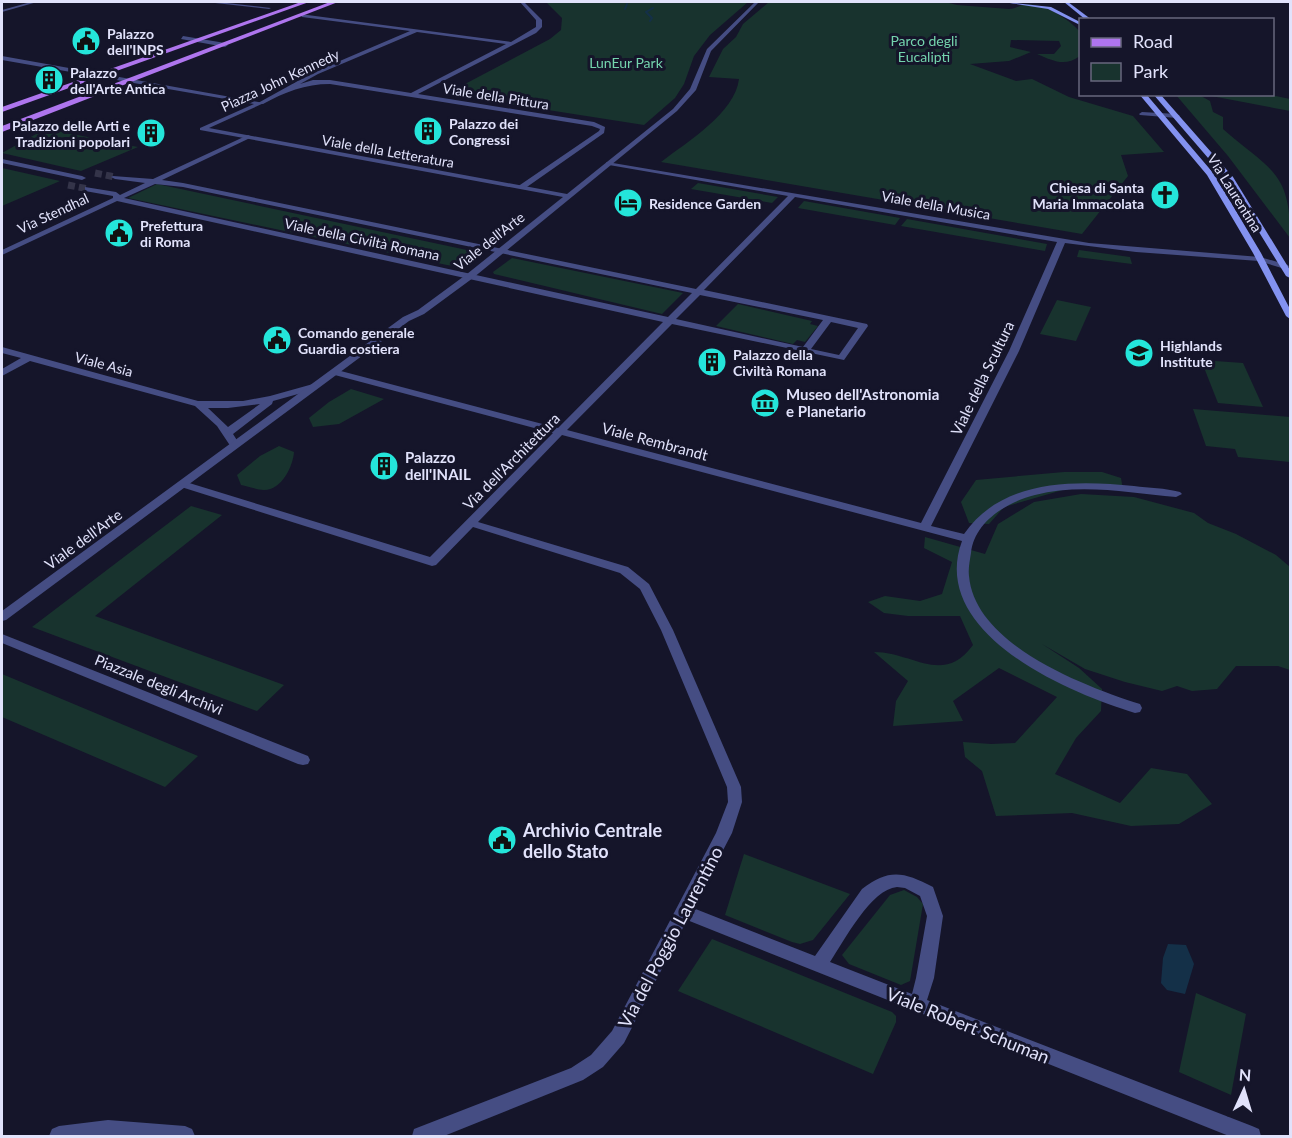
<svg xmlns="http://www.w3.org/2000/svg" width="1292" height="1138" font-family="Lato,sans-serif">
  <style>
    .green { fill: #18332e }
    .water { fill: #143048 }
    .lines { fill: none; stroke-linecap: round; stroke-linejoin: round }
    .stream { stroke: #143048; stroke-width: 2 }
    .minor-tunnel { stroke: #343449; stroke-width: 7; stroke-dasharray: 7 4; stroke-linecap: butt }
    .minor { fill: #454d83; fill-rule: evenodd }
    .tertiary { fill: #454d83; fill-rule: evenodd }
    .secondary { fill: #8392f0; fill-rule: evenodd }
    .primary { fill: #ae75ee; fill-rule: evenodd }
    .labels { text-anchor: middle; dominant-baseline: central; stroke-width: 6; stroke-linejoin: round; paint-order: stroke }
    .far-poi-label { font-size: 14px; font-weight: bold; fill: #e1e2fb; stroke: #15152a; text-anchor: start }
    .far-park-label { font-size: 14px; fill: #74d4ad; stroke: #15152a }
    .far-street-label { font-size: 14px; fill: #e1e2fb; stroke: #15152a }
    .street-label { font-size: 15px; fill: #e1e2fb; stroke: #15152a }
    .poi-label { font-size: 15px; font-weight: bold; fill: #e1e2fb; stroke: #15152a; text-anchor: start }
    .near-poi-label { font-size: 18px; font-weight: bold; fill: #e1e2fb; stroke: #15152a; text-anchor: start }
    .near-street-label { font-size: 18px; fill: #e1e2fb; stroke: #15152a }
  </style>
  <rect width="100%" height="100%" fill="#15152a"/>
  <!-- green -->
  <g class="green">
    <path d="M546,2H748L710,35L694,56L684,84L675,98L644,125L446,94L550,39L561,30L562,18Z"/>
    <path d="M769,2H950L949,3L957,5L1009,9C1015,9 1017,7 1022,5C1039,0 1070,19 1080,32V56C1065,67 1053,61 1037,54H1054L1061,46L1059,41L1011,40L1010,47L1031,52L1009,61L970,64L1016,81L1032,79L1069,97L1133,116L1164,152L1121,155L1128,176L1082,234L661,162C687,142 735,113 739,79L709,77L723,49L736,37L743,24Z"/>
    <path d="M1176,95H1203L1201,96L1210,101L1213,112L1223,117V129C1268,169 1291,170 1290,238L1228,156Z"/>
    <path d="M1206,95H1271L1290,99V111Z"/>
    <path d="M52,130L138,147L81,171L2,153L38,133Z"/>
    <path d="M2,168L60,181L2,206Z"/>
    <path d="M698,183L778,197L772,203L691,189Z"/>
    <path d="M157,184L481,253L460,267L447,265L128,198Z"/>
    <path d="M804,201L900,218L895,225L798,208Z"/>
    <path d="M907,219L1047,244L1045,251L901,226Z"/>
    <path d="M1079,250L1130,257L1132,264L1077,257Z"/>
    <path d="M512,258L683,293L662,314L494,274L493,272Z"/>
    <path d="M1057,300L1091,307L1076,341L1040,334Z"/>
    <path d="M738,304L812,321L810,324L818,326L805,342L797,340L793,344L716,326Z"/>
    <path d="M1201,360L1243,363L1263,407L1218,403Z"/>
    <path d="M351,389L384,399L339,424L313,427L309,418L329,402Z"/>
    <path d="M1193,409L1290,417V462L1238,457L1235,449L1206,446Z"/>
    <path d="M279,446L294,452C293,466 282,490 264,490C257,490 248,486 241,485L237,475L260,456Z"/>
    <path d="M1064,472H1102L1121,478L1123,490L1073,487L1004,507L989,524L969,523L961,502L976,480Z"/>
    <path d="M1081,494L1134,497L1194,513L1208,523L1236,534L1276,555L1290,567V670L1278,666H1236L1217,689L1192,691L1177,686L1162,691L1125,682L1085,669L1042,644L1079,668L1102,689L1101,711L1076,738L1055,774L1120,803L1151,768L1187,774L1212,804L1179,824L1131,826L1072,813L996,816L982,771L965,757L963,742L991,744L1015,743L1057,697L999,668L953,701L963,721L893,726L896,701L908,681L874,652C913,652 943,686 973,645L960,616H908L884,613L868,602L885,596L920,601L942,594L952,562L924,548L925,537L985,554L998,524L1034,502Z"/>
    <path d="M191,506L222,515L95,616L284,685L257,711L32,627Z"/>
    <path d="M2,674L198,756L165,787L2,717Z"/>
    <path d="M744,854L850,894L813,940L800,944L792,942L725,915Z"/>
    <path d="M904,890L917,897L923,904L910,981L901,985L849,964L842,955L890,895Z"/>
    <path d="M712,939L892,1012L896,1016V1022L873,1074L678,991Z"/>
    <path d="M1196,993L1246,1014L1231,1095L1179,1072Z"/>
  </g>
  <!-- water -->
  <path class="water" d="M1168,944L1186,945L1194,964L1185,994L1167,990L1161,983L1163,958Z"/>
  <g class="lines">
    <!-- stream -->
    <g class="stream">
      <path d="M625,9L627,4"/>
      <path d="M650,21L652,18L646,12L653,8"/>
    </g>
    <!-- minor-tunnel -->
    <g class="minor-tunnel">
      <path d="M95,173L115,177"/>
      <path d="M68,185L88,189"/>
    </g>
    <!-- minor -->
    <g class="minor">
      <path d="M31,2H37L2,12V10Z"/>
      <path d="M206,2H218L271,8L269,9Z"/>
      <path d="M520,2H524L542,20V27L536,33L418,94L594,122L605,127L604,133L524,189L517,187L599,131L600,129L592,126L330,84C305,84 285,92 263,104L258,103L314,72L410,31L302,17L300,14L511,42L536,27V20ZM417,32L506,44L411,93L330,80H313L300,84L318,74Z"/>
      <path d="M183,36L225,43L228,45L225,47L181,39Z"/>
      <path d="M1142,112L1177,114L1180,116L1177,118L1140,115L1139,114Z"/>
      <path d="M248,135L250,136V138L162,180L183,183L696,289L788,196L609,165L606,163L607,162L1089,243L1260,257L1288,265L1289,267L1285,269L1259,261L1136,252L1065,243L1019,351L931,526L964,534C1002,479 1074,480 1134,486C1149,488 1165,488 1180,492L1182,494L1176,497C1130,493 1081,483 1035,495C1007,502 974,522 971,553C970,560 968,568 969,576C975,645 1084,686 1140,704L1142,708L1140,712L1135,713C1068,693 928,633 962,541L562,435L478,522L628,567L649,584L673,630L741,787L742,802L732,833L693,908L815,956L862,889C889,868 904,872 933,887L943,916L934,978L927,1000L1252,1126L1259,1129L1261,1136H1229L687,920L624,1043L603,1067L583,1080L444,1136H412L414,1129L571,1068L591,1055L612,1031L716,833L728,802L727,787L661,630L640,589L620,573L473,527L436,565L432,566L178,486L177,484L182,481L186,482L430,557L553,433L331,374V370H337L558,428L663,322L117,201L2,255V250L113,198V196L85,191V187L116,192L120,195L145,183L115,179L111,177L113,176L153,179ZM155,184L183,187L692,293L668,317L124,198ZM795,197L1057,242L1009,351L921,523L567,430L672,324L844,360L868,326L867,324L704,290ZM700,295L823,320L803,347L676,319ZM831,322L858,328L839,355L811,349ZM897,887L905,888L920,896L927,916L916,978L912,994L830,962C844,941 871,889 897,887Z"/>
      <path d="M2,159L82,176L86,178L82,180L2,163Z"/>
      <path d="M2,347L198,401H243L270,396L313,384L318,387L316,389L273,401L272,404L233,434L240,445L235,448L231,447L217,426L195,406L30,361L2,376V369L21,358L2,353ZM260,404L228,427L208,408H228Z"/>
      <path d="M2,634L308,756L310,760L308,764L303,765L298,764L2,643Z"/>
      <path d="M108,1120L185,1126L192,1129L195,1136H49L52,1129L59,1126Z"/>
    </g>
    <!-- tertiary -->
    <path class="tertiary" d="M755,2H759L711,51L696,90L677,111L473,278L424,314L409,321L6,620L2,621V611L403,317L418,310L467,274L563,197L200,130V128L254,104L2,60V56L264,103L209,128L567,194L673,109L690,89L707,49Z"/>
    <!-- secondary -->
    <g class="secondary">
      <path d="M1003,2L1051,7L1080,22V25L1048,9Z"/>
      <path d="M1064,2H1068L1092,20H1086Z"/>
      <path d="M1139,94H1146L1214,174L1261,253L1290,309V319L1286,316L1253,253L1207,175Z"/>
      <path d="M1153,94H1160L1233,177L1290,270V278L1286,276L1227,180Z"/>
    </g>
    <!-- primary -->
    <g class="primary">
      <path d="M301,2H309L2,112V107Z"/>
      <path d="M330,2H338L2,132V126Z"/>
    </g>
  </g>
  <!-- icons -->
  <defs>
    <g id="civic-disc" transform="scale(1.5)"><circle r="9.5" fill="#24e5da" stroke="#15152a"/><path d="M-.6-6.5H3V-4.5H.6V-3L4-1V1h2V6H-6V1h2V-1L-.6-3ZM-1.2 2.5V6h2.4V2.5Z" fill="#111"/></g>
    <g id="building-disc" transform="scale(1.5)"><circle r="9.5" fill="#24e5da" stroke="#15152a"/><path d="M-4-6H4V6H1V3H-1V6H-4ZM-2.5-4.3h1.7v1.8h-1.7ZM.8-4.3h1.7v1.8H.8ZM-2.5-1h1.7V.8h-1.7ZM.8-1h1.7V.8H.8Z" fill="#111"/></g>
    <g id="church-disc" transform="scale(1.5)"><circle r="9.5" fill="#24e5da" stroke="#15152a"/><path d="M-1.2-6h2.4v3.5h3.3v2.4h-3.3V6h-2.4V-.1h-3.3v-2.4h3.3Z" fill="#111"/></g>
    <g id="hotel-disc" transform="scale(1.5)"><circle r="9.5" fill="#24e5da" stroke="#15152a"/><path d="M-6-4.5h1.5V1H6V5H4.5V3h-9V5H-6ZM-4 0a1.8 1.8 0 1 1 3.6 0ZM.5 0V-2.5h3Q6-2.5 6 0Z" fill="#111"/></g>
    <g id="school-disc" transform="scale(1.5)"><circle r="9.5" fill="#24e5da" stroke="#15152a"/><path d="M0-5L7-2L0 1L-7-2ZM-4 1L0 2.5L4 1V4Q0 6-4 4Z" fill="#111"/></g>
    <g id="museum-disc" transform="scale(1.5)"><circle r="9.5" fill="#24e5da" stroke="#15152a"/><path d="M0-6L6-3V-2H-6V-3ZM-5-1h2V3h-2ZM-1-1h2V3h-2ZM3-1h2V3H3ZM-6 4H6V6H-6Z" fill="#111"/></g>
  </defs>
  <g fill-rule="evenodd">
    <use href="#civic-disc" x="86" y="41"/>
    <use href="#building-disc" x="49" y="80"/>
    <use href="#building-disc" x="428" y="131"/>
    <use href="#building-disc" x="151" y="133"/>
    <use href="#church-disc" x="1165" y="195"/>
    <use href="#hotel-disc" x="628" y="203"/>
    <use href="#civic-disc" x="119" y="233"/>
    <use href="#civic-disc" x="277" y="340"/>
    <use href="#school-disc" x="1139" y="353"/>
    <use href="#building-disc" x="712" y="362"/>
    <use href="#museum-disc" x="765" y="403"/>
    <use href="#building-disc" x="384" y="466"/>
    <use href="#civic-disc" x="502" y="840"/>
  </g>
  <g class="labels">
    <!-- far-poi labels -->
    <g class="far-poi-label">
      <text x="107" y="33">Palazzo<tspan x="107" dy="16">dell'INPS</tspan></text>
      <text x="70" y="72">Palazzo<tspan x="70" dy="16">dell'Arte Antica</tspan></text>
      <text x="449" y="123">Palazzo dei<tspan x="449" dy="16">Congressi</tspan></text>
      <text x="130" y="125" text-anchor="end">Palazzo delle Arti e<tspan x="130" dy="16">Tradizioni popolari</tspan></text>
      <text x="1144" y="187" text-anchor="end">Chiesa di Santa<tspan x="1144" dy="16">Maria Immacolata</tspan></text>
      <text x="649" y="203">Residence Garden</text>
      <text x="140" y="225">Prefettura<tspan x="140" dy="16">di Roma</tspan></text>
      <text x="298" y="332">Comando generale<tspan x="298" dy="16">Guardia costiera</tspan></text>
      <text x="1160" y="345">Highlands<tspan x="1160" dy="16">Institute</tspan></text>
      <text x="733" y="354">Palazzo della<tspan x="733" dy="16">Civiltà Romana</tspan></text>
    </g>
    <!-- far-park labels -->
    <g class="far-park-label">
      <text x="924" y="40">Parco degli<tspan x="924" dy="16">Eucalipti</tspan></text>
      <text x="626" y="62">LunEur Park</text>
    </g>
    <!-- far-street labels -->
    <g class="far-street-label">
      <text transform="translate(280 80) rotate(-25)">Piazza John Kennedy</text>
      <text transform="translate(496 96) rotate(9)">Viale della Pittura</text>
      <text transform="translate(388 151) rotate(10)">Viale della Letteratura</text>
      <text transform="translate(1235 193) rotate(58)">Via Laurentina</text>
      <text transform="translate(936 205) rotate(10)">Viale della Musica</text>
      <text transform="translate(53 213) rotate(-25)">Via Stendhal</text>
      <text transform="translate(362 239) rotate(12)">Viale della Civiltà Romana</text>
      <text transform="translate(489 241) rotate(-38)">Viale dell'Arte</text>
      <text transform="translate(104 364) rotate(15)">Viale Asia</text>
    </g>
    <!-- street labels -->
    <g class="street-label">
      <text transform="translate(982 378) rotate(-64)">Viale della Scultura</text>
      <text transform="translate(655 441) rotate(15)">Viale Rembrandt</text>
      <text transform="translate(511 461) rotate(-45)">Via dell'Architettura</text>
      <text transform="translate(83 539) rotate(-36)">Viale dell'Arte</text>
      <text transform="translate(159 684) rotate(22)">Piazzale degli Archivi</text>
    </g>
    <!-- poi labels -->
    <g class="poi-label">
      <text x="786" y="394">Museo dell'Astronomia<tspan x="786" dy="17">e Planetario</tspan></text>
      <text x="405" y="457">Palazzo<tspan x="405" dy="17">dell'INAIL</tspan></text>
    </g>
    <!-- near-poi labels -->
    <g class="near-poi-label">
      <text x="523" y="830">Archivio Centrale<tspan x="523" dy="21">dello Stato</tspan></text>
    </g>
    <!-- near-street labels -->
    <g class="near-street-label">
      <text transform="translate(670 937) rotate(-62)">Via del Poggio Laurentino</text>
      <text transform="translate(968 1025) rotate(22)">Viale Robert Schuman</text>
    </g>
  </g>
  <!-- border -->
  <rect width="1292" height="1138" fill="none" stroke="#e1e2fb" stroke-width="6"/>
  <!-- legend -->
  <rect x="1079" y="18" width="195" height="78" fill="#15152a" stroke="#67677e" stroke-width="1.5"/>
  <rect x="1091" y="38" width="30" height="9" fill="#ae75ee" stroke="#67677e" stroke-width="1.5"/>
  <text x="1133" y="48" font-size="18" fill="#e1e2fb">Road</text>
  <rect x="1091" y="63" width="30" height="18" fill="#18332e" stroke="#67677e" stroke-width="1.5"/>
  <text x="1133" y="78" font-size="18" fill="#e1e2fb">Park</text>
  <!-- north arrow -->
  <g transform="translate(1244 1090) rotate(4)" stroke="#15152a" stroke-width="4.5" paint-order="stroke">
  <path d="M0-4.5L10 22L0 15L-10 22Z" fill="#e1e2fb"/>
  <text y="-9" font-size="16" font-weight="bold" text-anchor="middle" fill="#e1e2fb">N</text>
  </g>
</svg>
